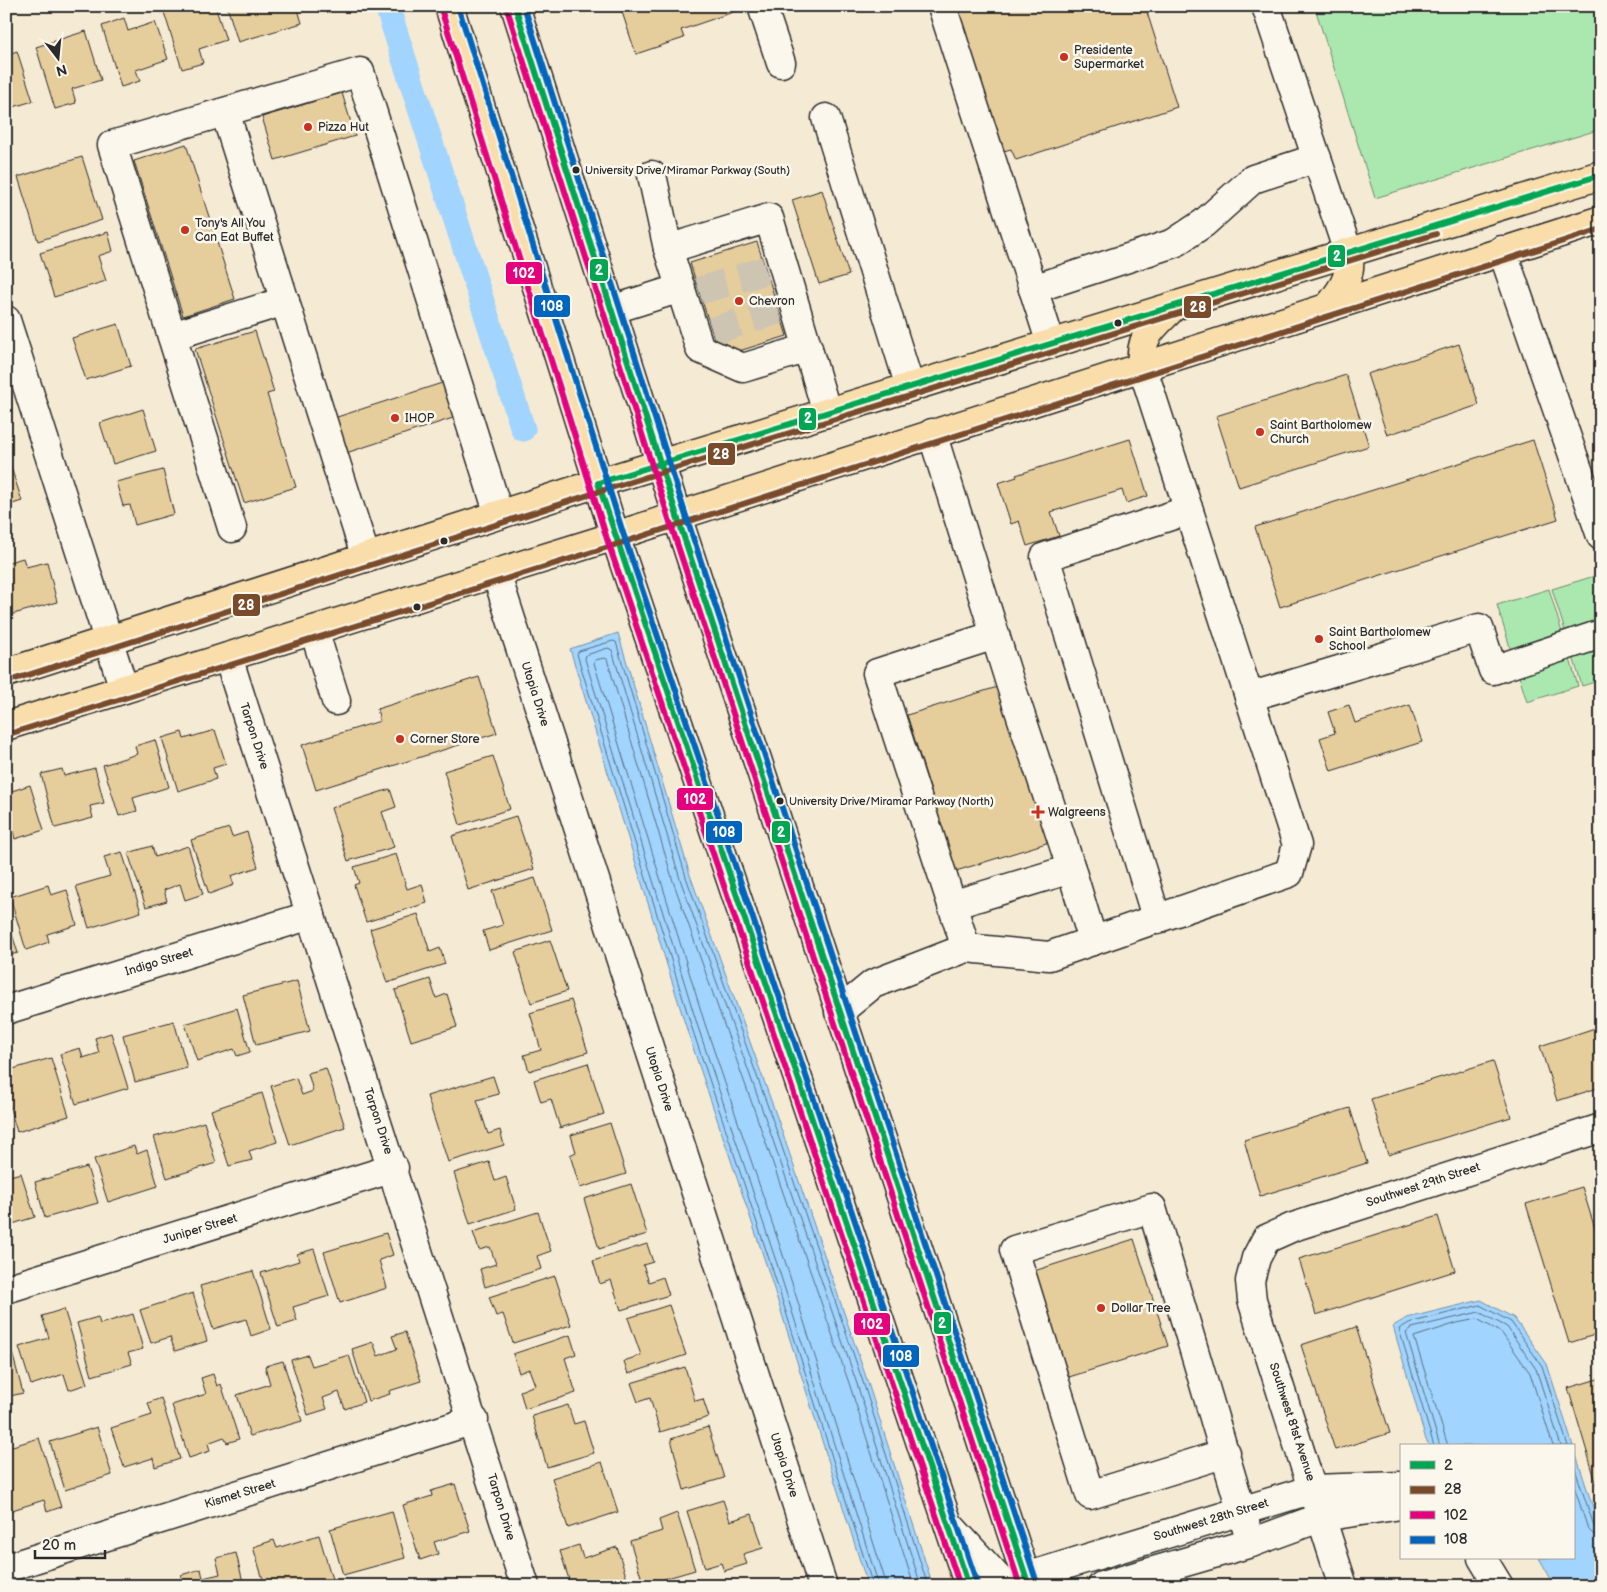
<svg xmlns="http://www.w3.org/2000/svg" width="1607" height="1592" font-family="'Balsamiq Sans',sans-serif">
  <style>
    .green { fill: #aae8af; stroke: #6a8a6d }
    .water { fill: #a1d4fe; stroke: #7290aa }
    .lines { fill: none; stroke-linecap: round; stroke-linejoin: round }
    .shore { stroke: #5a6f7f; stroke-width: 1 }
    .canal { stroke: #a1d4fe; stroke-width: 25 }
    .building { fill: #e6cd9c; stroke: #2b2b2b }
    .minor-tunnel { stroke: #cdc4b2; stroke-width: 28; stroke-dasharray: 28 14; stroke-linecap: butt }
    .minor-casing { stroke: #2b2b2b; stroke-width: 31 }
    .major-casing { stroke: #2b2b2b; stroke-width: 31 }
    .minor { stroke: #fbf7ec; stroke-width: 28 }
    .major { stroke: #f9deab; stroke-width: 28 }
    .bus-1-casing { stroke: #fbf7ec; stroke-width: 10 }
    .bus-2-casing { stroke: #fbf7ec; stroke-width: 10 }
    .bus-3-casing { stroke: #fbf7ec; stroke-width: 10 }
    .bus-4-casing { stroke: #fbf7ec; stroke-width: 10 }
    .bus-1 { stroke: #00a651; stroke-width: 6 }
    .bus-2 { stroke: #7a4b2a; stroke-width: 6 }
    .bus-3 { stroke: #e5007d; stroke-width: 6 }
    .bus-4 { stroke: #0065bd; stroke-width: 6 }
    .poi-dot { fill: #c8321e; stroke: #fbf7ec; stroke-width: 2 }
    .bus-dot { fill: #2b2b2b; stroke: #fbf7ec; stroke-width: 2 }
    .labels { text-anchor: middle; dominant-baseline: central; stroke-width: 5; stroke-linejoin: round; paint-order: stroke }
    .bus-label { font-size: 11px; fill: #2b2b2b; stroke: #fbf7ec; text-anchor: start }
    .poi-label { font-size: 12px; fill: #2b2b2b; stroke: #fbf7ec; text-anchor: start }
    .street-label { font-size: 12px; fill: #2b2b2b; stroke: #fbf7ec }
    .line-badge { stroke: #fbf7ec; stroke-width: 2 }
    .badge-label { font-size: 14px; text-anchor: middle; font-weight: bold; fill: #fff }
  </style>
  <rect width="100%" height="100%" fill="#f5ead4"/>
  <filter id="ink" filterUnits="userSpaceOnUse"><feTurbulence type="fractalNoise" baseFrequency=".02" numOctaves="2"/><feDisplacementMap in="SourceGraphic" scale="10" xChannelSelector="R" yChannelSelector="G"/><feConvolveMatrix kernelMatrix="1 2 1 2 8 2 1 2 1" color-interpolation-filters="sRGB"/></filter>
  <g filter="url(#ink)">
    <!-- green -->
    <g class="green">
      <path d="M1331,6H1601V129L1375,198L1316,11Z"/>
      <path d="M1601,574V680L1582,686L1552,589Z"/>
      <path d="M1549,589L1578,686L1527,702L1497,605Z"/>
    </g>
    <!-- water -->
    <g class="water">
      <path d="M618,633L690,875L778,1120L867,1380L933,1586H868L767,1267L687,1030L570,649Z"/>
      <path d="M1481,1300L1514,1318L1547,1364L1573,1446H1430L1426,1440L1393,1326L1407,1318Z"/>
      <path d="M1573,1446L1601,1532V1586H1555L1539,1558H1573Z"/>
    </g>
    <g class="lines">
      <!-- shore -->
      <g class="shore">
        <path d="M1434,1446L1399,1329L1409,1323L1480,1305L1511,1322L1542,1366L1568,1446"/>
        <path d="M1440,1446L1406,1333L1412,1328L1479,1312L1507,1327L1536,1369L1561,1446"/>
        <path d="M1448,1446L1414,1337L1457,1323L1477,1319L1501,1332L1530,1373L1553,1446"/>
        <path d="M1573,1463L1594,1526L1601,1530"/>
        <path d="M1573,1483L1588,1529L1593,1534L1601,1536"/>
        <path d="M873,1586L771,1265L692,1028L577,654L579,651L613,641L616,642L686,877L773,1121L863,1382L928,1586"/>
        <path d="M879,1586L777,1264L698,1027L585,659L586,655L608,648L612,650L680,879L767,1123L857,1384L921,1586"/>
        <path d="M887,1586L785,1261L705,1024L594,663L595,660L604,658L607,659L673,881L760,1126L850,1386L914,1586"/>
      </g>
      <!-- canal -->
      <path class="canal" d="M387,6L523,429"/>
    </g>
    <!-- building -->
    <g class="building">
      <path d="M162,6H215L226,40L199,49L203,63L182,69Z"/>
      <path d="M227,6H297L302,23L238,42Z"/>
      <path d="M620,6H738L739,10L681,30L684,38L636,54Z"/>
      <path d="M951,6H1145L1177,107L1016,160L1011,149L996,153Z"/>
      <path d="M124,18L128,31L155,22L168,59L136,70L140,81L121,87L102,26Z"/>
      <path d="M86,31L101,80L72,89L76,103L55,109L36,47Z"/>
      <path d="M17,51L33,101L7,109L12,124L6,126V55Z"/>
      <path d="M342,93L355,136L275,160L262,117Z"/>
      <path d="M186,144L235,299L183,316L134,161Z"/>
      <path d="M82,157L102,220L38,241L18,177Z"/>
      <path d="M822,190L849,275L819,284L792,200Z"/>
      <path d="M108,232L113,251L98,256L106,281L54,297L40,253Z"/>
      <path d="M757,242L787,336L720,357L690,263Z"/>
      <path d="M118,324L131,366L86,380L72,338Z"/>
      <path d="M255,331L274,392L267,394L296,487L244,503L195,349Z"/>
      <path d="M1459,344L1479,405L1387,435L1367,374Z"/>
      <path d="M1346,375L1369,446L1239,487L1216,416Z"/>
      <path d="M445,382L456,417L346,453L334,418Z"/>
      <path d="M143,409L156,451L113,464L100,423Z"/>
      <path d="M1130,439L1148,496L1126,503L1122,490L1051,512L1059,536L1027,546L1019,521L1011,524L998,483L1017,477L1016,475Z"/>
      <path d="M1533,440L1558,519L1280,607L1255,527Z"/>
      <path d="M6,452L22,501L6,506Z"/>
      <path d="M163,470L174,514L135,525L130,505L123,506L116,482Z"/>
      <path d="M23,558L26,567L47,562L57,602L6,616V563Z"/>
      <path d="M479,677L497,733L316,790L302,745L380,721L377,709Z"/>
      <path d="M1007,684L1056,840L956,871L907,715Z"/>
      <path d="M1349,705L1355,723L1410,705L1422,742L1331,771L1320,738L1335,733L1328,712Z"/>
      <path d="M215,730L226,764L213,768L216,779L178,791L162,738L182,732L184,739Z"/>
      <path d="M155,740L169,787L133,798L137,811L119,816L103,765L137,754L135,746Z"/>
      <path d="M493,756L510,809L460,825L444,771Z"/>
      <path d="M95,768L104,803L90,806L93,818L55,828L41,774L62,769L64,776Z"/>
      <path d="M30,785L44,830L15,839L12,828L6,830V793Z"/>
      <path d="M390,789L396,807L382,812L394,847L348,861L331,808Z"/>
      <path d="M516,816L534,869L468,890L452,836Z"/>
      <path d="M229,828L232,837L247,832L258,867L231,876L234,885L209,894L191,840Z"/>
      <path d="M152,846L155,857L188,846L203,894L185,900L180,884L164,890L167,901L146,907L128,853Z"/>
      <path d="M122,852L141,912L89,928L76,886L110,876L104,857Z"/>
      <path d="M396,854L407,889L422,884L427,903L366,922L354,885L359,883L354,867Z"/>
      <path d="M535,878L552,930L489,950L483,931L503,925L492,891Z"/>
      <path d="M48,885L51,895L67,890L77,925L47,934L49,942L26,950L10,897Z"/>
      <path d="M418,914L430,952L440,948L445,964L387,983L370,929Z"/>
      <path d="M6,915L18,953L6,956Z"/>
      <path d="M550,940L567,991L531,1003L515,952Z"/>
      <path d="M430,979L436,998L447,994L457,1027L411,1041L395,990Z"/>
      <path d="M297,981L310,1031L256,1045L243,995Z"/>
      <path d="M571,1000L588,1052L529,1071L524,1055L541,1050L530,1013Z"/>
      <path d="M237,1008L250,1052L237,1056L234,1049L197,1061L185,1024Z"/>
      <path d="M174,1021L187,1068L135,1082L123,1035Z"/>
      <path d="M1601,1026V1087L1557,1101L1540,1046Z"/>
      <path d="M111,1033L128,1088L76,1104L60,1054L80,1048L83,1058L99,1053L95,1038Z"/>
      <path d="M51,1058L69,1116L17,1132L6,1095V1071Z"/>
      <path d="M1493,1061L1511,1117L1388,1155L1371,1099Z"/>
      <path d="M588,1063L604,1114L560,1128L551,1099L541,1102L534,1080Z"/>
      <path d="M326,1068L345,1127L290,1145L271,1086L296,1078L302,1095L313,1091L308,1073Z"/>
      <path d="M493,1076L499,1094L477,1100L488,1134L500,1130L504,1145L448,1162L427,1096Z"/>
      <path d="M262,1093L277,1142L249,1151L252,1160L229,1166L211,1110Z"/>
      <path d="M1350,1108L1367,1163L1260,1196L1244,1140Z"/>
      <path d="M204,1122L216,1163L167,1178L154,1137Z"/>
      <path d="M610,1123L626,1174L580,1188L570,1155L576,1152L571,1135Z"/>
      <path d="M134,1146L137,1154L147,1150L158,1186L108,1202L94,1159Z"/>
      <path d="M489,1162L495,1181L506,1177L516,1209L470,1224L454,1173Z"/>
      <path d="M87,1167L98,1203L45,1218L35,1182Z"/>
      <path d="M21,1173L35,1217L6,1226V1177Z"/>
      <path d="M631,1184L647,1234L599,1249L584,1199Z"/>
      <path d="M1582,1187L1601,1248V1333L1569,1343L1526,1204Z"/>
      <path d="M538,1212L551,1251L537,1256L541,1269L485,1287L480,1269L496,1264L490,1247L479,1250L473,1232Z"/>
      <path d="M1438,1216L1455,1271L1316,1315L1299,1259Z"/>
      <path d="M386,1233L393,1255L379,1260L387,1288L340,1303L324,1252Z"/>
      <path d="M1134,1239L1168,1346L1069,1377L1034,1271Z"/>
      <path d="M647,1244L653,1262L643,1265L649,1282L663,1277L669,1295L621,1310L611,1280L600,1284L593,1261Z"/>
      <path d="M314,1249L329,1296L293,1307L297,1321L278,1327L261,1273L299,1261L297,1254Z"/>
      <path d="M253,1271L271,1329L251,1336L246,1319L213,1329L200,1286Z"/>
      <path d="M555,1276L571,1325L513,1343L503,1314L496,1316L489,1297Z"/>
      <path d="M193,1293L207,1341L175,1351L170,1337L151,1343L140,1310Z"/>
      <path d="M669,1305L686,1355L628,1374L624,1361L641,1355L628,1318Z"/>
      <path d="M64,1309L87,1384L69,1390L64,1374L31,1385L19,1347L49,1338L42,1316Z"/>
      <path d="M133,1314L143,1349L128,1353L132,1364L92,1376L77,1323L98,1317L100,1324Z"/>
      <path d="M1356,1327L1390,1433L1335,1450L1301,1345Z"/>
      <path d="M405,1332L421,1381L389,1391L390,1394L368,1401L352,1349L373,1342L378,1356L397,1349L392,1336Z"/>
      <path d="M570,1335L576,1354L565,1358L576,1393L525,1409L520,1391L535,1385L529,1369L519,1373L513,1354Z"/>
      <path d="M10,1345L23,1393L6,1397V1346Z"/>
      <path d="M308,1355L312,1366L349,1355L364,1402L345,1409L339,1392L323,1398L327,1409L308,1415L291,1360Z"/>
      <path d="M283,1361L302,1421L250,1436L237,1395L270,1384L265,1366Z"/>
      <path d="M685,1367L695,1401L703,1399L709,1417L660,1432L650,1398L638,1402L631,1383Z"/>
      <path d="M213,1374L217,1386L221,1384L239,1439L227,1443L224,1437L208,1443L210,1451L189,1458L172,1405L206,1394L201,1378Z"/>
      <path d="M1601,1378V1499L1568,1388Z"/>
      <path d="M161,1398L180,1459L155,1467L153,1458L124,1467L111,1428L152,1415L148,1403Z"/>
      <path d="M568,1405L574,1424L584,1421L594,1453L547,1467L532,1416Z"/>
      <path d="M97,1427L112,1475L65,1490L50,1442Z"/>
      <path d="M708,1427L724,1478L684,1490L671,1439Z"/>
      <path d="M39,1438L61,1507L47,1512L44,1500L6,1512V1448Z"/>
      <path d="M602,1462L618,1512L568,1528L552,1478Z"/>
      <path d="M455,1484L470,1531L434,1542L438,1554L420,1560L403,1505L432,1496L431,1491Z"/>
      <path d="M723,1500L730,1521L752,1514L763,1548L743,1554L747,1564L724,1571L721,1563L705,1568L687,1511Z"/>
      <path d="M392,1511L405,1558L343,1575L330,1529Z"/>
      <path d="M677,1513L695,1570L664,1579L666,1586H644L630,1541L662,1531L659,1520Z"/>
      <path d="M319,1535L334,1586H265L253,1547L274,1540L277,1548Z"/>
      <path d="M579,1545L583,1558L617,1547L629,1586H571L560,1551Z"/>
      <path d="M236,1553L244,1586H184L181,1575L201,1569L203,1578L220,1574L216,1558Z"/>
    </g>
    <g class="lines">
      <!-- minor-tunnel -->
      <g class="minor-tunnel">
        <path d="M699,291L766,270"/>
        <path d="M712,331L779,310"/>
      </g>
      <!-- minor casing -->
      <g class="minor-casing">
        <g id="minor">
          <path d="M762,6L781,63"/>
          <path d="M942,6L1051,344"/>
          <path d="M1266,6L1348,252"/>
          <path d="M225,112L366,558"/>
          <path d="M826,118L910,387"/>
          <path d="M652,175L668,249L700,349L743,368L808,348"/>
          <path d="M668,249L769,218L827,413"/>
          <path d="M1502,250L1601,536"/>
          <path d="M1033,289L1174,243L1204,223L1253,179L1317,158"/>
          <path d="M611,310L681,288"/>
          <path d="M6,320L124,689"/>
          <path d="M172,336L285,301"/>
          <path d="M932,433L1010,683L1065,849L1093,941"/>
          <path d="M232,528L112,145L360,72L499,515"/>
          <path d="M496,573L823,1586"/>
          <path d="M314,630L336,701"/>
          <path d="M228,657L525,1586"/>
          <path d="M1249,697L1479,628L1493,670L1601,634"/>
          <path d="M952,905L1071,869"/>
          <path d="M1157,920L1045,557L1189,510"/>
          <path d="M966,948L877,673L995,635"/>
          <path d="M6,1010L311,915"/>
          <path d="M839,1012L873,984L966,948L1049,956L1289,873L1297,845L1142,366"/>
          <path d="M6,1289L394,1168"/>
          <path d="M1226,1453L1090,1495L1014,1250L1152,1208L1251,1543"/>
          <path d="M951,1527L1005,1586"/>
          <path d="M1482,1558L1499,1586"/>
          <path d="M6,1568L474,1420"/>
          <path d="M1026,1577L1313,1489L1401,1486"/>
          <path d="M1102,1586L1251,1543L1322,1517L1401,1505"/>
          <path d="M1343,1586L1252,1300L1250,1281L1256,1258L1266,1239L1293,1227L1601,1128"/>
        </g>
      </g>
      <!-- major casing -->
      <g class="major-casing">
        <g id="major">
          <path d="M449,6L615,536L969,1586"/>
          <path d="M515,6L677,516L1029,1586"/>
          <path d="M1330,305C1343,288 1353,275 1348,252"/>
          <path d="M1142,366C1139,335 1153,328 1173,307"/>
          <path d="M6,673L598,483L1601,175"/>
          <path d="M6,726L615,536L1601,220"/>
        </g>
      </g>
      <!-- minor -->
      <use href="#minor" class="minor"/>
      <!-- major -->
      <use href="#major" class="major"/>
      <!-- bus-1 casing -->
      <g class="bus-1-casing">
        <g id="bus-1">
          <path d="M515,6L677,516L1029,1586"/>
          <path d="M969,1586L598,483L1601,175"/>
        </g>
      </g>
      <!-- bus-2 casing -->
      <g class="bus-2-casing">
        <g id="bus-2">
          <path d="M9,681L601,491L1436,234"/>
          <path d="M9,734L618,544L1601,229"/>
        </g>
      </g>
      <!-- bus-3 casing -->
      <g class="bus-3-casing">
        <g id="bus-3">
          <path d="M441,9L607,539L960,1586"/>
          <path d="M507,9L669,519L1020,1586"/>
        </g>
      </g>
      <!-- bus-4 casing -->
      <g class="bus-4-casing">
        <g id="bus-4">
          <path d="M458,6L623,533L977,1583"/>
          <path d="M524,6L685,513L1037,1583"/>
        </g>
      </g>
      <!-- bus-1 -->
      <use href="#bus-1" class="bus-1"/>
      <!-- bus-2 -->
      <use href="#bus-2" class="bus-2"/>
      <!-- bus-3 -->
      <use href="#bus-3" class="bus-3"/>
      <!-- bus-4 -->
      <use href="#bus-4" class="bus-4"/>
    </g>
  </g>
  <!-- markers -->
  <g class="poi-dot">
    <circle cx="1064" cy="57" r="5"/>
    <circle cx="308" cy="127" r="5"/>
    <circle cx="185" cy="230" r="5"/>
    <circle cx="739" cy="301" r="5"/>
    <circle cx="395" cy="418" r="5"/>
    <circle cx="1260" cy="432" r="5"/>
    <circle cx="1319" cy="639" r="5"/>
    <circle cx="400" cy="739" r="5"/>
    <path d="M1035.5 804.5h5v5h5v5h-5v5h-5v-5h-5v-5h5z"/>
    <circle cx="1101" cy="1308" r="5"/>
  </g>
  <g class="bus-dot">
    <circle cx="576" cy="170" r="4.5"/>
    <circle cx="1118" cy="323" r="4.5"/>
    <circle cx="444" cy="541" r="4.5"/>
    <circle cx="417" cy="607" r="4.5"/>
    <circle cx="780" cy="801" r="4.5"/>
  </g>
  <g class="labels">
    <!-- bus labels -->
    <g class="bus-label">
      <text x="585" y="170">University Drive/Miramar Parkway (South)</text>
      <text x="789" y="801">University Drive/Miramar Parkway (North)</text>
    </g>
    <!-- poi labels -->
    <g class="poi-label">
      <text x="1074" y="50">Presidente<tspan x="1074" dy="14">Supermarket</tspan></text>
      <text x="318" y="127">Pizza Hut</text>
      <text x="195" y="223">Tony's All You<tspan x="195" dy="14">Can Eat Buffet</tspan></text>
      <text x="749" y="301">Chevron</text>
      <text x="405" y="418">IHOP</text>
      <text x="1270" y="425">Saint Bartholomew<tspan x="1270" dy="14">Church</tspan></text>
      <text x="1329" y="632">Saint Bartholomew<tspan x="1329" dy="14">School</tspan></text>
      <text x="410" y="739">Corner Store</text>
      <text x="1048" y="812">Walgreens</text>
      <text x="1111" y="1308">Dollar Tree</text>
    </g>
    <!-- street labels -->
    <g class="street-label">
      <text transform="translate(535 694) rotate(72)">Utopia Drive</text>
      <text transform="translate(254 736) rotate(72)">Tarpon Drive</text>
      <text transform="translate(159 962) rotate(-17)">Indigo Street</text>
      <text transform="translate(659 1079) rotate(72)">Utopia Drive</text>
      <text transform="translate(378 1121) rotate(72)">Tarpon Drive</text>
      <text transform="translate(1423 1185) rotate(-18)">Southwest 29th Street</text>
      <text transform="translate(200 1229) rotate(-17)">Juniper Street</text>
      <text transform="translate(1292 1422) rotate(72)">Southwest 81st Avenue</text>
      <text transform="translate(784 1465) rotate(72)">Utopia Drive</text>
      <text transform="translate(240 1494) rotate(-17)">Kismet Street</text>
      <text transform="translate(501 1507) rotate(73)">Tarpon Drive</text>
      <text transform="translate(1211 1520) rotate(-17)">Southwest 28th Street</text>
    </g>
  </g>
  <g class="line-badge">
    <rect x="1327" y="244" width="19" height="24" rx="5" fill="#00a651"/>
    <rect x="589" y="258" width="20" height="24" rx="5" fill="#00a651"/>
    <rect x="505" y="261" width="38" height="24" rx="5" fill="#e5007d"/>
    <rect x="533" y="294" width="38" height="24" rx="5" fill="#0065bd"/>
    <rect x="1183" y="295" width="29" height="24" rx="5" fill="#7a4b2a"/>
    <rect x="798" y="407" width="19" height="24" rx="5" fill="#00a651"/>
    <rect x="707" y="442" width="29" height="24" rx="5" fill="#7a4b2a"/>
    <rect x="232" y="593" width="29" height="24" rx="5" fill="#7a4b2a"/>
    <rect x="676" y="787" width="38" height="24" rx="5" fill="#e5007d"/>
    <rect x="705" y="820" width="38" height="24" rx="5" fill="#0065bd"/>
    <rect x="771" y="820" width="20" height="24" rx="5" fill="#00a651"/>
    <rect x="933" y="1311" width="19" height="24" rx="5" fill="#00a651"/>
    <rect x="853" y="1312" width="38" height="24" rx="5" fill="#e5007d"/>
    <rect x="882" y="1344" width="38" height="24" rx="5" fill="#0065bd"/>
  </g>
  <g class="badge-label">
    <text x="1337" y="261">2</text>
    <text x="599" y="275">2</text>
    <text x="524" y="278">102</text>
    <text x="552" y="311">108</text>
    <text x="1198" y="312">28</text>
    <text x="808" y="423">2</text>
    <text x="721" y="459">28</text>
    <text x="246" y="610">28</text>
    <text x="695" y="804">102</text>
    <text x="724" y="837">108</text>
    <text x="781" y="837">2</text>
    <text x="942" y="1328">2</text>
    <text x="872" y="1329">102</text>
    <text x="901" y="1361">108</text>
  </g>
  <!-- margin -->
  <rect width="1607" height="1592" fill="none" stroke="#fbf7ec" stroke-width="25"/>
  <rect x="12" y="12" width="1582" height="1567" fill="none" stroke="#2b2b2b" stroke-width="2" filter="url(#ink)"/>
  <!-- legend -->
  <rect x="1400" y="1444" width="175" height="115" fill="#fbf7ec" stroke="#a8a59f"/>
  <rect x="1410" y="1461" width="25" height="8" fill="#00a651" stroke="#a8a59f"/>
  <text x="1444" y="1470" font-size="15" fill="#2b2b2b">2</text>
  <rect x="1410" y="1486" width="25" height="8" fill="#7a4b2a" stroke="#a8a59f"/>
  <text x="1444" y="1494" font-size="15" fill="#2b2b2b">28</text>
  <rect x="1410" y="1511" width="25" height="8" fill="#e5007d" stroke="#a8a59f"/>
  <text x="1444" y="1520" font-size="15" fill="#2b2b2b">102</text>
  <rect x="1410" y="1536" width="25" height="8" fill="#0065bd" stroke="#a8a59f"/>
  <text x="1444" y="1544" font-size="15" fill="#2b2b2b">108</text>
  <!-- north arrow -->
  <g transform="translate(58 58) rotate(164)" stroke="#fbf7ec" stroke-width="4" paint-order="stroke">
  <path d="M0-4L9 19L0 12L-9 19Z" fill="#2b2b2b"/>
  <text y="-8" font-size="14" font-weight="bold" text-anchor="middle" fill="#2b2b2b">N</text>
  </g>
  <!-- scale -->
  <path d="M35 1550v8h70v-8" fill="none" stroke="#2b2b2b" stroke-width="2.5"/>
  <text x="42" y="1550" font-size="15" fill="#2b2b2b" stroke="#fbf7ec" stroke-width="4" paint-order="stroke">20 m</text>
</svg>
